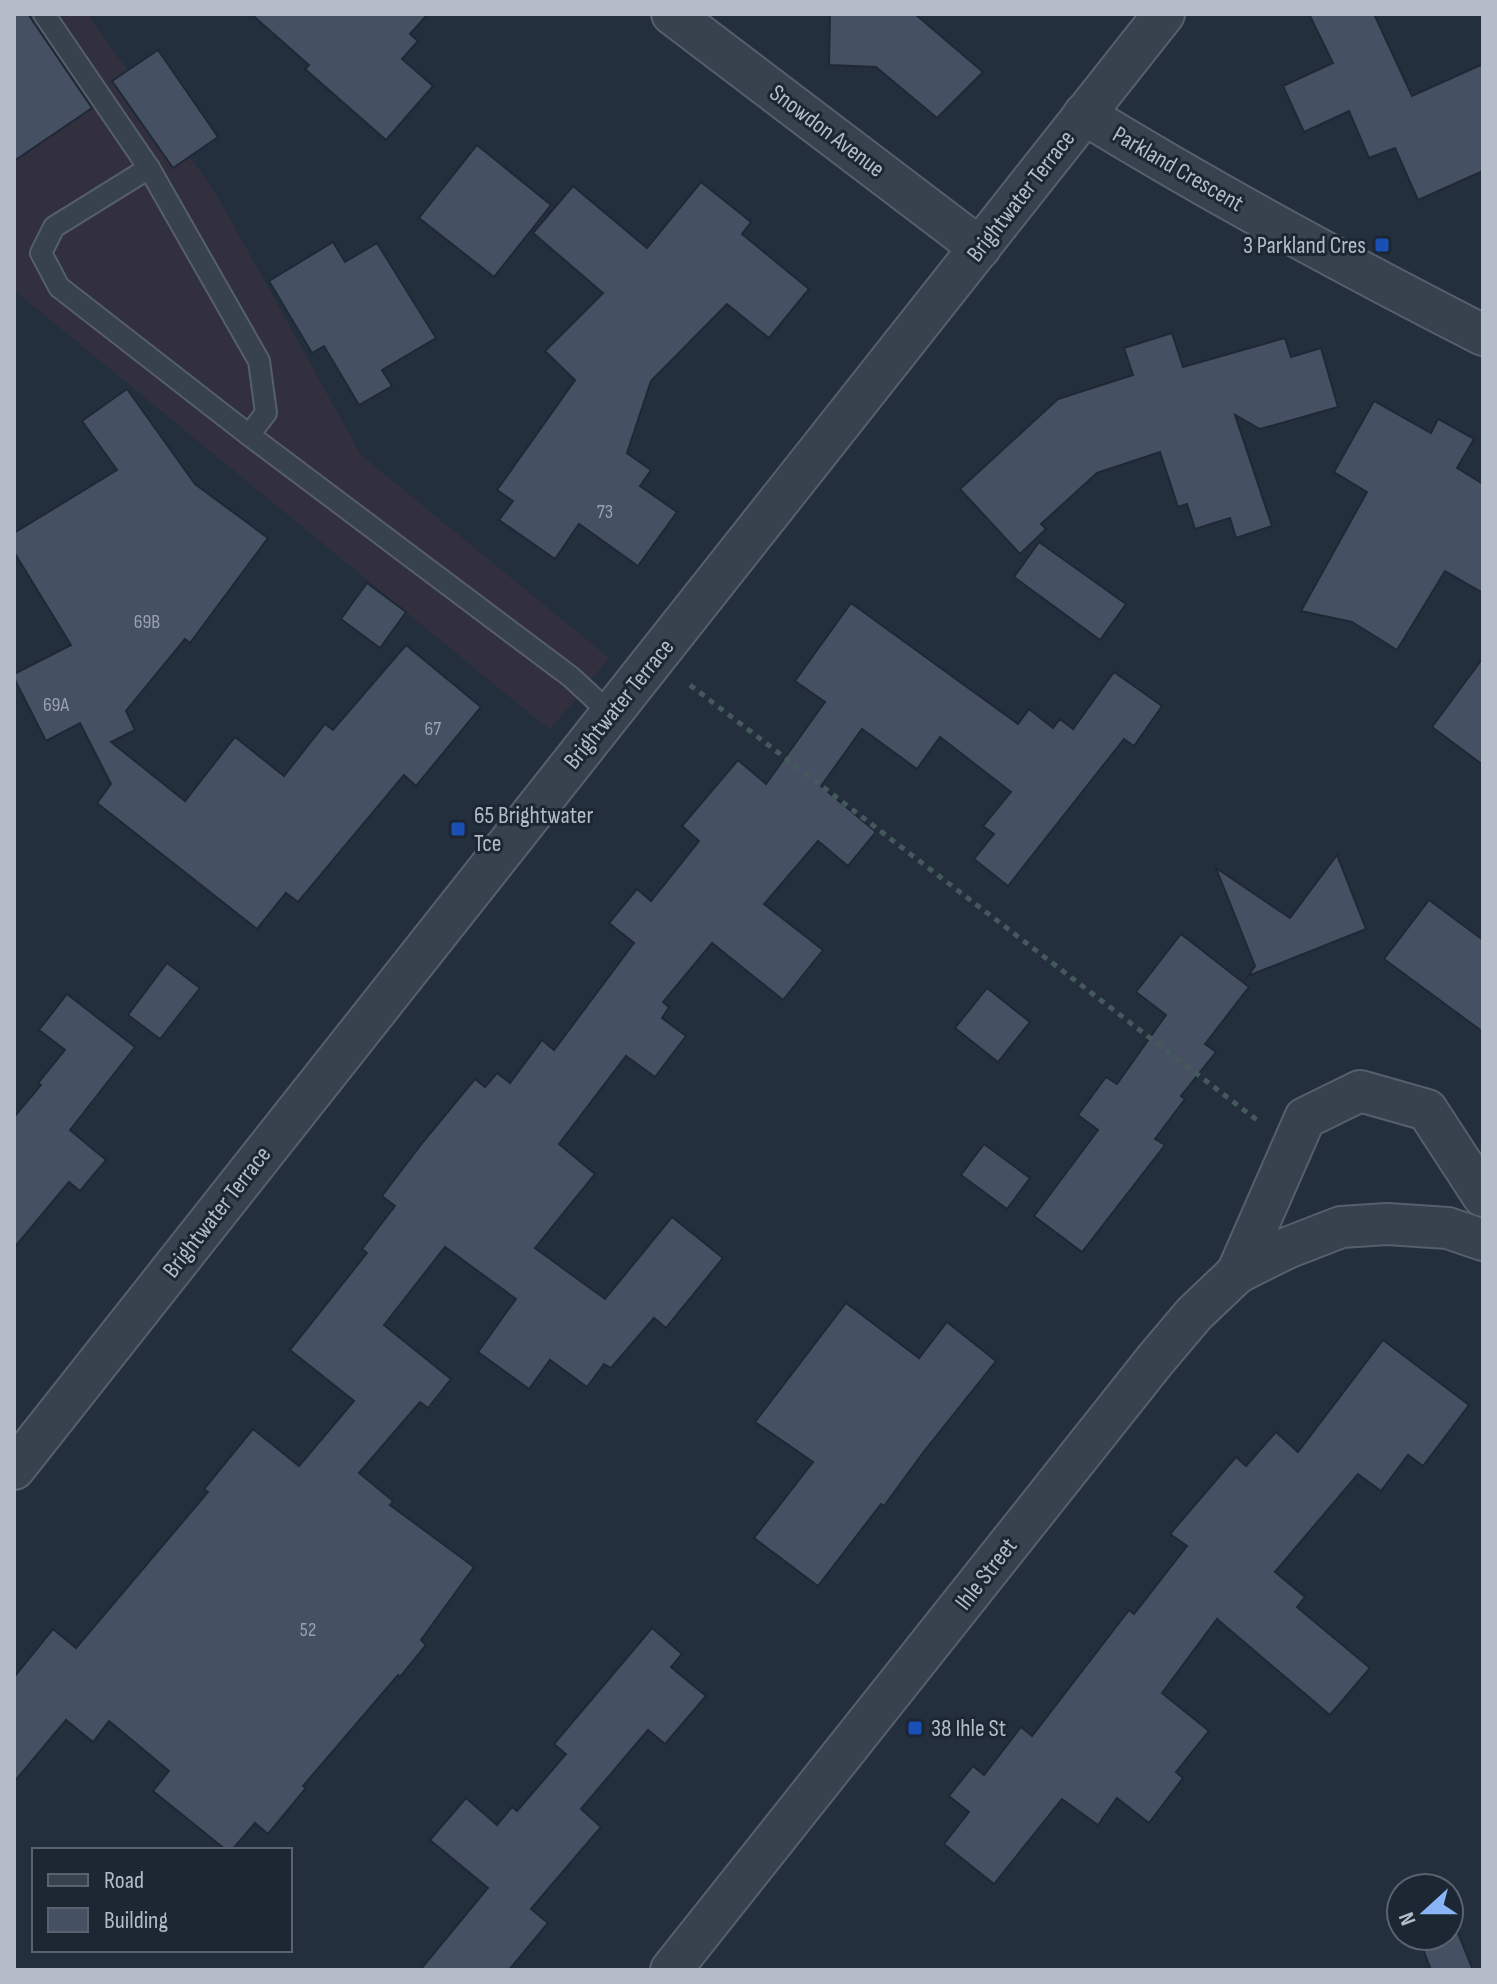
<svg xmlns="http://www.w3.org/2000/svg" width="1497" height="1984" font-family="'Sofia Sans Condensed',sans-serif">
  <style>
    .medical { fill: #32303f }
    .building { fill: #455162; stroke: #1f2835; stroke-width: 2 }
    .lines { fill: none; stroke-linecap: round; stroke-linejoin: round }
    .service-casing { stroke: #565f6c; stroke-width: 24 }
    .minor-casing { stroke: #565f6c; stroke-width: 44 }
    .path { stroke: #44595c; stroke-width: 5; stroke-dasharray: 6 6; stroke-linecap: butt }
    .service { stroke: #38414e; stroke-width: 20 }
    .minor { stroke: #38414e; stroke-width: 40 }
    .transit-dot { fill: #1a4fb4; stroke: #1d2633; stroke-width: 3 }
    .labels { text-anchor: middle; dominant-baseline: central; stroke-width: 6; stroke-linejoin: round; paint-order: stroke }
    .number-label { font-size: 20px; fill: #98a1af }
    .street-label { font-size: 24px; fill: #b4bcc9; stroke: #1d2633 }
    .poi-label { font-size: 24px; fill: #b4bcc9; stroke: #1d2633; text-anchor: start }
  </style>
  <rect width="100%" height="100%" fill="#242f3e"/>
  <!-- medical -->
  <path class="medical" d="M14,14H87L215,192L361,455L609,658L550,730L14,290Z"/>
  <!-- building -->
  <g class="building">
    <path d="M14,14H28L92,108L14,161Z"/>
    <path d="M251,14H428L410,34L418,41L402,59L433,86L386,140L305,69L309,65Z"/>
    <path d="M830,14H915L983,72L937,118L876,67L829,65Z"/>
    <path d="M1309,14H1374L1412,96L1483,64V171L1418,200L1395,148L1369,158L1349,111L1304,132L1283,86L1333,63Z"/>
    <path d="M158,50L218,137L173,168L112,81Z"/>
    <path d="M477,145L551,205L494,277L419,218Z"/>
    <path d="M701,182L751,222L742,234L809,289L769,338L727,304L651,381L627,453L651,470L640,486L677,512L638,566L579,524L555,559L499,520L513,501L497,490L575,380L545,351L603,293L533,233L573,186L647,248Z"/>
    <path d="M333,242L345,262L377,243L436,338L382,370L392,386L359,405L324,346L312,353L269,281Z"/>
    <path d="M1172,333L1183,367L1285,338L1291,357L1321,348L1338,407L1260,429L1235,415L1272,526L1236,538L1230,518L1195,529L1187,504L1178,507L1160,452L1097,473L1041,524L1046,529L1020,554L960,489L1058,399L1133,375L1124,348Z"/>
    <path d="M127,389L195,484L268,538L190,643L185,639L126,711L135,730L111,742L185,801L235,737L284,776L325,724L333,730L406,645L481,707L416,786L404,775L298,902L286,893L257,929L97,803L111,784L80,723L46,741L14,678V674L71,645L14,552V533L117,470L82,421Z"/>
    <path d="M1374,401L1431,433L1438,419L1474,439L1457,468L1483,484V593L1445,571L1397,650L1352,622L1301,611L1367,492L1334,472Z"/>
    <path d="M1039,542L1126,604L1100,640L1014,577Z"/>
    <path d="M367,583L406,612L380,648L341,619Z"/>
    <path d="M851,603L1018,724L1029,709L1053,728L1060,719L1073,729L1114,672L1162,706L1134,746L1124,739L1008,886L974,859L994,834L983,826L1011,792L940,737L917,769L862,729L821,786L876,832L848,866L818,841L764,904L823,950L783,1000L712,943L663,1002L669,1007L662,1018L686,1036L655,1077L626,1056L559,1144L595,1174L535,1248L605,1299L672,1217L723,1258L666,1328L654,1318L611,1368L604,1364L587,1387L550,1360L529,1389L478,1352L516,1299L445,1247L384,1325L451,1379L428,1408L420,1402L359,1473L393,1501L390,1505L474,1567L421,1640L426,1645L400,1677L398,1675L303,1786L306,1788L268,1834L255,1823L232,1850H226L153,1791L169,1771L109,1721L93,1742L66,1720L14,1782V1677L53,1629L76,1648L208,1492L204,1489L253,1429L299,1466L354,1401L290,1350L367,1253L362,1249L395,1206L382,1196L423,1142L475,1079L485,1087L497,1073L510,1083L542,1040L554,1050L634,943L609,923L637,889L651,901L699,841L682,826L738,760L766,784L825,702L795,681Z"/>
    <path d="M1483,658V765L1432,727Z"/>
    <path d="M1337,855L1366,929L1248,976L1255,966L1216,868L1290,918Z"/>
    <path d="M1429,900L1483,940V1032L1384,959Z"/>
    <path d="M1181,934L1249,987L1205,1044L1216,1052L1181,1096L1185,1099L1155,1139L1165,1145L1082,1252L1034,1216L1098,1130L1078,1115L1106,1077L1117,1084L1166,1015L1136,992Z"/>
    <path d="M167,963L200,988L160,1039L128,1015Z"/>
    <path d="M987,988L1030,1022L998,1062L955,1028Z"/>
    <path d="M67,994L135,1047L70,1130L106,1160L80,1191L69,1182L14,1248V1117L41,1085L38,1083L65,1050L39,1030Z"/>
    <path d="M984,1144L1030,1178L1007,1209L961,1175Z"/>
    <path d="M846,1303L919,1358L947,1322L996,1361L922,1454L884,1506L881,1504L818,1586L754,1538L813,1462L755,1422Z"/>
    <path d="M1383,1340L1469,1405L1423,1466L1408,1455L1381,1491L1358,1474L1275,1572L1305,1597L1297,1607L1370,1668L1330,1715L1217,1619L1162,1693L1209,1731L1176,1772L1183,1778L1149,1823L1117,1798L1098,1825L1062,1799L994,1884L944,1844L969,1812L949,1796L973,1766L984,1775L1021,1727L1032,1736L1129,1610L1134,1614L1187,1546L1170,1534L1236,1457L1246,1466L1276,1432L1298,1452Z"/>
    <path d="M652,1628L682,1654L671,1667L706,1696L665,1744L648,1730L581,1809L601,1827L531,1909L548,1923L509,1970H420L488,1888L430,1840L466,1798L497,1825L512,1807L517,1811L566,1754L554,1744Z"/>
    <path d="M1433,1872L1440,1888H1401V1892L1399,1886Z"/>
    <path d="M1449,1911L1473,1970H1431L1418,1936H1449Z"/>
  </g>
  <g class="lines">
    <!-- service casing -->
    <g class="service-casing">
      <g id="service">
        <path d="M44,14L149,168L259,361L266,413L249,435"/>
        <path d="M149,168L54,227L41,253L59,287L249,435L571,677L611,714"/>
      </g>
    </g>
    <!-- minor casing -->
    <g class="minor-casing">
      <g id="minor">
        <path d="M672,14L980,248"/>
        <path d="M1084,114C1214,194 1348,266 1483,335"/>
        <path d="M1237,1273L1305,1118L1360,1091L1427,1110L1483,1196"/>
        <path d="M14,1469L1164,14"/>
        <path d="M671,1970L1156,1359L1194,1314L1237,1273L1287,1248L1341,1227L1387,1224L1448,1228L1483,1240"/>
      </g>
    </g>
    <!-- path -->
    <path class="path" d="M690,685L1257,1120"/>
    <!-- service -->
    <use href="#service" class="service"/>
    <!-- minor -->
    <use href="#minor" class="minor"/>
  </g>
  <!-- markers -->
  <g class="transit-dot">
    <rect x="1374" y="237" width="16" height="16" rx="4"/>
    <rect x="450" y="821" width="16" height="16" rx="4"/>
    <rect x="907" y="1720" width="16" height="16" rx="4"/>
  </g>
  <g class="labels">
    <!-- number labels -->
    <g class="number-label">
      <text x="605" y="512">73</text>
      <text x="147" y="622">69B</text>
      <text x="56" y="705">69A</text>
      <text x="433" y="729">67</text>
      <text x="308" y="1630">52</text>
    </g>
    <!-- street labels -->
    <g class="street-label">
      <text transform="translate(827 131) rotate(37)">Snowdon Avenue</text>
      <text transform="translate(1178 169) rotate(30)">Parkland Crescent</text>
      <text transform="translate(1021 196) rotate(-52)">Brightwater Terrace</text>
      <text transform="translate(619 704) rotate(-51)">Brightwater Terrace</text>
      <text transform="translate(217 1212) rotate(-52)">Brightwater Terrace</text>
      <text transform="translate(986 1574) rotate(-52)">Ihle Street</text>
    </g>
    <!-- poi labels -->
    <g class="poi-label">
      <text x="1366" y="245" text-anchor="end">3 Parkland Cres</text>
      <text x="474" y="815">65 Brightwater<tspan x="474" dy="28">Tce</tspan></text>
      <text x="931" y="1728">38 Ihle St</text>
    </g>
  </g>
  <!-- border -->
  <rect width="1497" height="1984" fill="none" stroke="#b4bcc9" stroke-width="32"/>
  <!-- legend -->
  <rect x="32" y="1848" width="260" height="104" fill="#1d2633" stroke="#59626f" stroke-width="2"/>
  <rect x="48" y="1874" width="40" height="12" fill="#38414e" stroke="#59626f" stroke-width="2"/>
  <text x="104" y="1888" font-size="24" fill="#b4bcc9">Road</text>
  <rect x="48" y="1908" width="40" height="24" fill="#455162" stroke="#59626f" stroke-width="2"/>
  <text x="104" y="1928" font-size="24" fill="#b4bcc9">Building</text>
  <!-- north arrow -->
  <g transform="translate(1425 1912) rotate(249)"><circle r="38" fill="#1d2633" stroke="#59626f" stroke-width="2"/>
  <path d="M0-6L14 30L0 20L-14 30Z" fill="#8ab4f8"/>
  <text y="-12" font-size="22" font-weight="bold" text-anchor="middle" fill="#b4bcc9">N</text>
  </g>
</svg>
